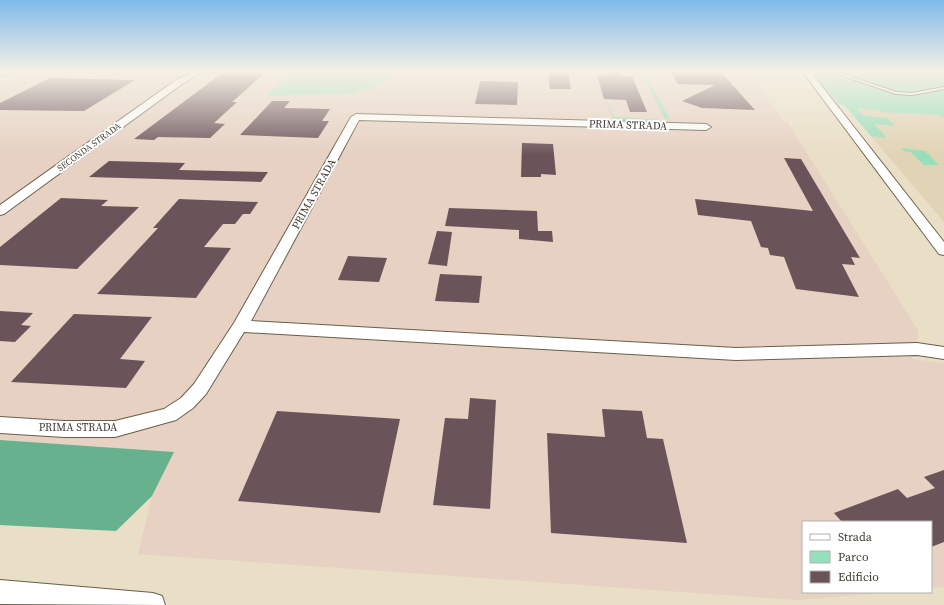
<svg xmlns="http://www.w3.org/2000/svg" width="944" height="605" font-family="'Source Serif 4',serif">
  <style>
    .built { fill: #e1d3b5 }
    .industrial { fill: #e6d1c3 }
    .green { fill: #96dfbb }
    .forest { fill: #67b18f }
    .building { fill: #6b535a }
    .lines { fill: none; stroke-linecap: round; stroke-linejoin: round }
    .service-casing { stroke: #685f4a; stroke-width: 2 }
    .minor-casing { stroke: #685f4a; stroke-width: 2 }
    .service { fill: #fff; fill-rule: evenodd }
    .minor { fill: #fff; fill-rule: evenodd }
    .labels { text-anchor: middle; dominant-baseline: central; stroke-width: 4; stroke-linejoin: round; paint-order: stroke }
    .far-street-label { font-size: 9px; fill: #403c33; stroke: #fff }
    .street-label { font-size: 11px; fill: #403c33; stroke: #fff }
  </style>
  <rect width="100%" height="100%" fill="#e9dec6"/>
  <!-- built -->
  <path class="built" d="M845,106L944,114V222L871,136Z"/>
  <!-- industrial -->
  <path class="industrial" d="M0,71H294L267,95L368,89L382,81L394,77L397,71H747L784,122L788,123L919,332L912,359L944,363V587L931,588V522H803V592H891L797,600L138,554L152,496L174,452L0,440Z"/>
  <!-- green -->
  <g class="green">
    <path d="M294,71H397L394,77C384,79 376,87 367,89C362,91 359,89 355,93L266,96Z"/>
    <path d="M641,71H644L670,120L665,119Z"/>
    <path d="M812,71H944V118L940,115L882,112L880,110L859,108V112L865,116L888,118L895,126L874,124L887,138L871,136L845,106L839,104Z"/>
    <path d="M615,105L610,107L614,117L658,119L660,123L614,122L609,107Z"/>
    <path d="M901,148L925,151L939,165H924L911,152L904,151Z"/>
  </g>
  <!-- forest -->
  <path class="forest" d="M0,440L174,452L152,496L116,531L0,525Z"/>
  <!-- building -->
  <g class="building">
    <path d="M225,71H267L232,102H237L214,123L225,124L210,138L158,137L154,140L134,139Z"/>
    <path d="M548,71H568L571,89H550Z"/>
    <path d="M670,71H720L755,110L702,108L682,101L715,85L678,84Z"/>
    <path d="M607,72H620L622,76H632L647,112H630L626,100L604,99L597,75H608Z"/>
    <path d="M50,78L135,80L84,111L0,110V103Z"/>
    <path d="M480,81L518,82L517,105L475,104Z"/>
    <path d="M272,101H290L284,108L330,109L322,121H329L318,138L240,135Z"/>
    <path d="M522,143L553,144L556,175L541,174V177H521Z"/>
    <path d="M784,158L801,159L860,258L851,257L855,265L842,264L859,297L796,289L784,257L770,255L768,248L761,247L751,221L698,215L695,199L813,211Z"/>
    <path d="M109,161L185,163L179,170L268,172L261,182L89,177Z"/>
    <path d="M61,198L108,200L101,206L139,207L77,269L0,265V247Z"/>
    <path d="M179,199L258,202L250,214H243L235,224H223L204,247L231,248L196,298L97,294L158,228H153Z"/>
    <path d="M449,208L537,211L538,231H552L553,242L519,239V230L445,226Z"/>
    <path d="M437,231L452,232L447,266L428,264Z"/>
    <path d="M348,256L387,258L379,282L338,280Z"/>
    <path d="M440,274L482,276L479,303L435,301Z"/>
    <path d="M0,311L33,313L21,325L31,326L15,342L0,341Z"/>
    <path d="M74,314L152,317L120,359L145,361L126,388L11,382Z"/>
    <path d="M470,398L496,400L490,509L433,505L445,418L468,419Z"/>
    <path d="M602,409L642,411L647,438L663,439L687,543L551,533L547,433L605,437Z"/>
    <path d="M277,411L400,419L380,513L238,501Z"/>
    <path d="M944,470V542L931,547V522H842L834,513L898,489L907,498L935,488L924,477Z"/>
  </g>
  <g class="lines">
    <!-- service casing -->
    <g class="service-casing">
      <path id="service" d="M829,71H834L896,92L912,93L944,87V89L912,95L896,94Z"/>
    </g>
    <!-- minor casing -->
    <g class="minor-casing">
      <g id="minor">
        <path d="M0,71H12L0,76Z"/>
        <path d="M195,71H204L182,84L4,214L0,215V205L176,80Z"/>
        <path d="M802,71H810L944,242V255L939,254Z"/>
        <path d="M356,114L706,124L711,127L706,130L359,120L251,321L736,348L917,343L944,347V359L917,355L736,360L244,332L206,394L193,408L176,420L115,437H64L0,433V417L64,421H115L164,409L181,398L194,384L234,323L351,117Z"/>
        <path d="M0,580L153,593L162,596L165,605L0,604Z"/>
      </g>
    </g>
    <!-- service -->
    <use href="#service" class="service"/>
    <!-- minor -->
    <use href="#minor" class="minor"/>
  </g>
  <!-- sky -->
  <linearGradient id="sky" x2="0" y2="1"><stop stop-color="#80baeb"/><stop offset="0.46" stop-color="#f5f0e5"/><stop offset="1" stop-color="#f5f0e5" stop-opacity="0"/></linearGradient>
  <rect width="944" height="155" fill="url(#sky)"/>
  <g class="labels">
    <!-- far-street labels -->
    <g class="far-street-label">
      <text transform="translate(89 147) rotate(-36)">SECONDA STRADA</text>
    </g>
    <!-- street labels -->
    <g class="street-label">
      <text transform="translate(628 125) rotate(2)">PRIMA STRADA</text>
      <text transform="translate(314 194) rotate(-61)">PRIMA STRADA</text>
      <text x="78" y="427">PRIMA STRADA</text>
    </g>
  </g>
  <!-- legend -->
  <rect x="802" y="521" width="130" height="72" fill="#ffffff" stroke="#b3b1ad"/>
  <rect x="810" y="534" width="20" height="6" fill="#ffffff" stroke="#b3b1ad"/>
  <text x="838" y="541" font-size="12" fill="#403c33">Strada</text>
  <rect x="810" y="551" width="20" height="12" fill="#96dfbb" stroke="#b3b1ad"/>
  <text x="838" y="561" font-size="12" fill="#403c33">Parco</text>
  <rect x="810" y="571" width="20" height="12" fill="#6b535a" stroke="#b3b1ad"/>
  <text x="838" y="581" font-size="12" fill="#403c33">Edificio</text>
</svg>
